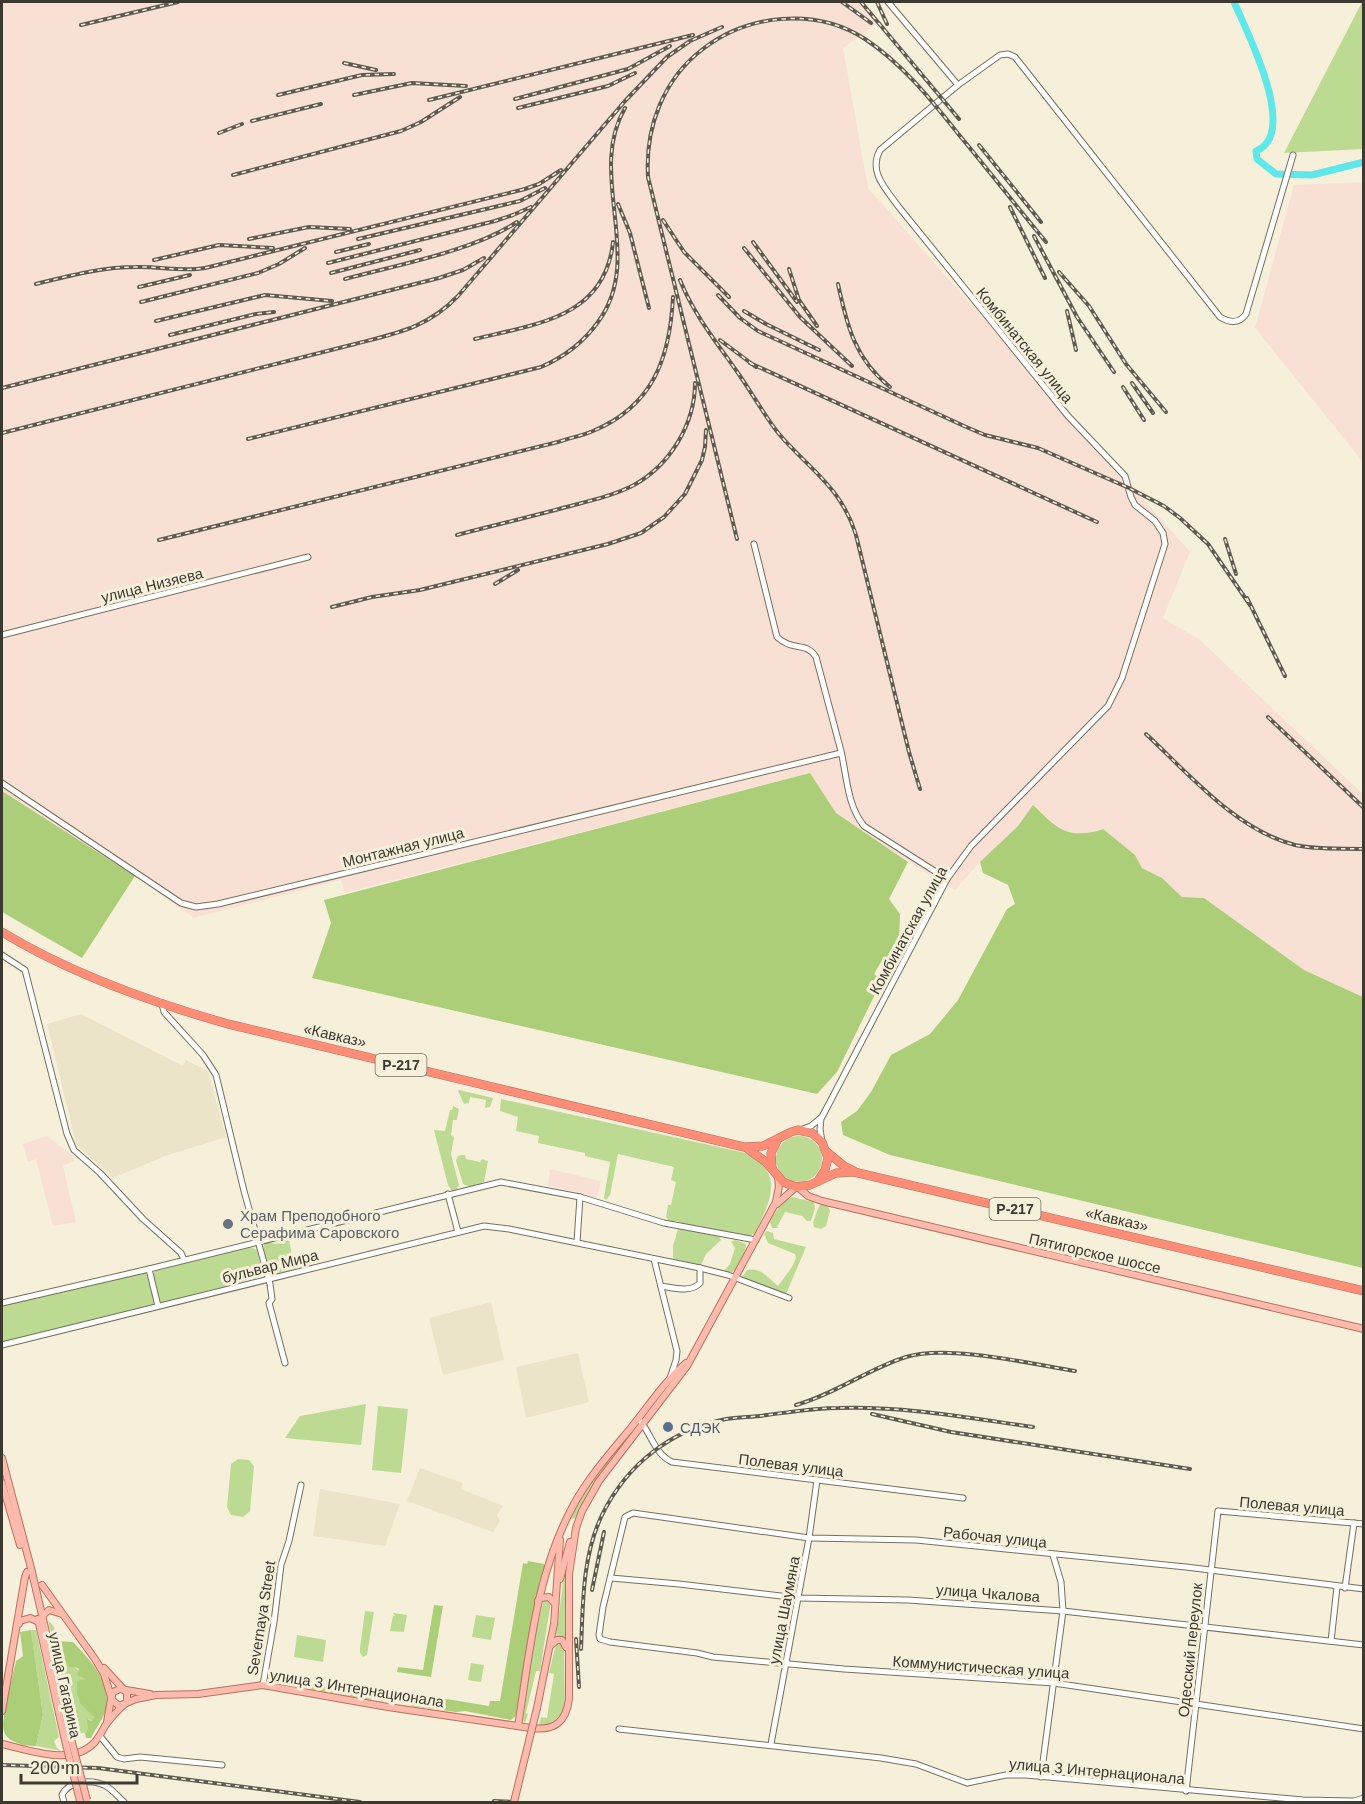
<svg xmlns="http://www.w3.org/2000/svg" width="1365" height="1804" font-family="Arial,sans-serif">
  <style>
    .built { fill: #ece4c8 }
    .industrial { fill: #f8e0d5 }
    .green { fill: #bcda92 }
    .forest { fill: #acce78 }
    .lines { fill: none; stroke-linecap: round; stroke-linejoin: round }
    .river { stroke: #5ee8e9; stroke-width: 7 }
    .minor-casing { stroke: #756f5d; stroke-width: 7 }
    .major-casing { stroke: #b9705e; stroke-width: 8 }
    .highway-casing { stroke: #b9705e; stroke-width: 9 }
    .minor { stroke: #fff; stroke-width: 5 }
    .major { stroke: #febbad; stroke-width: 6 }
    .highway { stroke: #fd8d76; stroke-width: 8 }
    .rail-casing { stroke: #5e5a50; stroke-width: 4 }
    .rail { stroke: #f6f0da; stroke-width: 1.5; stroke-dasharray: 4.5; stroke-linecap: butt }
    .major-bridge-casing { stroke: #b9705e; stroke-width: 8; stroke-linecap: butt }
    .major-bridge { stroke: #febbad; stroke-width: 6 }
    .worship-dot { fill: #6b7280; stroke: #f6f0da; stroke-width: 2 }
    .service-dot { fill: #5c6f8a; stroke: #f6f0da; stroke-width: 2 }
    .labels { text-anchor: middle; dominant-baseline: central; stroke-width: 6; stroke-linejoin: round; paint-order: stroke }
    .shield { fill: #f6f0da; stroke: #747064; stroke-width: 1.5 }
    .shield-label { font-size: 14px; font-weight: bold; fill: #3c3931 }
    .street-label { font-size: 15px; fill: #3c3931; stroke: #f6f0da }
    .worship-label { font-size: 15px; fill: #5b616d; stroke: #f6f0da; text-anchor: start }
    .service-label { font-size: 15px; fill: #4e5e75; stroke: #f6f0da; text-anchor: start }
  </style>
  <rect width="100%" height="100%" fill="#f6f0da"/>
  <!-- built -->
  <g class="built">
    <path d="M81,1014L183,1066L186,1060L208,1071L226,1137L165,1156L113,1178L76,1144L47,1024Z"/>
    <path d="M491,1302L504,1360L443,1375L429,1318Z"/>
    <path d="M578,1353L589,1402L526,1418L516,1367Z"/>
    <path d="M420,1468L463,1483L461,1489L503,1506L497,1515L500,1521L493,1532L407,1501Z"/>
    <path d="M320,1489L400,1504L385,1546L313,1536Z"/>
  </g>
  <!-- industrial -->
  <g class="industrial">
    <path d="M2,2H856L879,22L843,48L868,188L1190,552L1163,618L1200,640L1363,794V997L1304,970L1204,898L1182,897L1162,878L1142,868L1135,855L1099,831L1072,835L1055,825L1034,805L1018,826L980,862L955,890L888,849L836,813L810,773L345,893L341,880L194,918L135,876L2,791Z"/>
    <path d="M1363,182H1364L1363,462L1255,328L1294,185Z"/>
    <path d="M47,1136L72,1155L74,1161L63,1166L76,1222L53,1226L36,1159L28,1162L23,1144Z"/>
    <path d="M550,1169L601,1181L597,1197L548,1186Z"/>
  </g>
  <!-- green -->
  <g class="green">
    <path d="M1362,2H1363V149L1284,153Z"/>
    <path d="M459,1090L493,1098L490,1107L485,1108L486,1100L470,1097L469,1103L464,1104L458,1091Z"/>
    <path d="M501,1099L750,1154C785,1177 769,1203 755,1233L750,1236L687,1225L677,1221H669L666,1217L668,1205H671L676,1182L671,1180L674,1167L618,1154L610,1195L606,1200L604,1198L610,1162L585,1156V1153L538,1143L539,1136L516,1131L518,1117L500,1111Z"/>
    <path d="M453,1106L459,1109L457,1120H453L451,1135L454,1137L451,1154L459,1185L457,1189L452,1191L448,1185L434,1130L445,1131L450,1110H452Z"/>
    <circle cx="799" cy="1159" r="23"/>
    <path d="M462,1155H465L466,1159L480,1162L482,1159L488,1161L484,1182L470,1187L463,1184L456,1161L458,1156Z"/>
    <path d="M792,1197L814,1202L815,1208L811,1221H807L802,1216L785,1212L777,1227L779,1228H772L770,1222C775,1212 781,1202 792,1197Z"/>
    <path d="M823,1204L828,1206L830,1211L826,1226L821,1229L814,1227L813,1222L819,1206Z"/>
    <path d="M678,1229L719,1236L721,1240L706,1254L701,1265L676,1260L673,1258V1246Z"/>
    <path d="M767,1231L773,1233L774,1239L806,1247L786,1294L742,1277L747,1270C761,1267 768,1278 778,1286L792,1267L796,1258L795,1254L768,1243L764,1234Z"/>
    <path d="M289,1240L295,1269C278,1275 271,1279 265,1259C264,1254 263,1251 264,1245L268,1242L276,1244Z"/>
    <path d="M735,1240L746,1244C746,1250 740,1267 734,1271C731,1273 727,1272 724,1271L730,1264L735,1248L731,1242Z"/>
    <path d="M250,1247L257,1250L262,1271L258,1278L162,1303L158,1300L152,1276L156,1270Z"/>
    <path d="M149,1269L158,1306L2,1345V1303Z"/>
    <path d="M366,1404L361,1445L285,1438L300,1416Z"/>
    <path d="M378,1406L408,1409L401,1473L372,1470Z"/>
    <path d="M637,1424L639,1426L590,1490L575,1518L571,1519L570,1517L581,1496Z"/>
    <path d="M238,1459L249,1460L254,1466L250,1511L243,1517L231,1515L227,1507L231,1464Z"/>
    <path d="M568,1558L566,1640L556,1638L564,1575Z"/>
    <path d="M544,1599L551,1601L540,1671H536L526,1713L528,1714L525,1723L523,1720L535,1635Z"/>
    <path d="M365,1611L374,1612L367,1655L363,1657L360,1653V1648Z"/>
    <path d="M393,1613L407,1615L404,1632L390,1631L393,1616H395Z"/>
    <path d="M476,1615L495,1618L491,1640L472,1637Z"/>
    <path d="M48,1620L54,1627L56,1641L68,1667H75L87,1679C68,1699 81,1700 94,1717L93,1721L88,1719V1729L85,1733L75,1734Z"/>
    <path d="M31,1630H36L59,1737L54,1741L57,1748L61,1751L36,1746L43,1715Z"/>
    <path d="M297,1635L326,1640L323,1662L294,1657Z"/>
    <path d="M559,1642L564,1645L565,1706C561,1718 552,1724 539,1725L541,1717L547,1718L554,1674L549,1673L556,1644Z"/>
    <path d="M471,1663L484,1665L481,1682L468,1680Z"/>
  </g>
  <!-- forest -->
  <g class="forest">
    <path d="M810,773L836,813L908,862L889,899L900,914L899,942L886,965L881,962L874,974L882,980L837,1072L817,1094L312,978L331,923L324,900Z"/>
    <path d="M2,791L135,876L82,958L2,912Z"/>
    <path d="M1033,805C1050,820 1060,836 1085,833C1091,832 1097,832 1103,829L1135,855L1142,868L1162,878L1182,897L1204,898L1304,970L1363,997V1268L890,1155L843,1135L841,1122L857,1111L871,1092L891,1055L930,1034L958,1000L1007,909L1015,904L1008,885L983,873L980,862L1018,826Z"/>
    <path d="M528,1561L544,1564L545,1567L538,1592L517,1715L511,1720L465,1711L456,1712L411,1706L409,1701L410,1693L489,1706L490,1701H500L523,1563L527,1564Z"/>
    <path d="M434,1605L443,1606L431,1677L397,1672L398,1667L423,1670Z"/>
    <path d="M31,1630L43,1715L36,1746C27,1747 6,1742 4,1731C0,1719 13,1676 16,1661L23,1656L20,1632Z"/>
    <path d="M56,1641L73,1642C89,1659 108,1678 107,1703C107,1714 96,1728 91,1738H86L85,1733L88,1729L87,1719L92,1721L94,1717L80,1703L77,1695V1681L86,1679L77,1675L79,1669L75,1667H68Z"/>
    <path d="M267,1677L388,1696L382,1702L378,1697L373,1696L371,1700L271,1682Z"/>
  </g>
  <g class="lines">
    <!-- river -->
    <path class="river" d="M1234,2C1246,30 1300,134 1256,151L1257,159L1276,174L1312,175L1364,162"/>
    <!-- minor casing -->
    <g class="minor-casing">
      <g id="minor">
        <path d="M888,2L958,85"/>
        <path d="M754,544L777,637C793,652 806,641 816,657C824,688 833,720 841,751C847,777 847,805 864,826L947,879"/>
        <path d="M2,635L308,557"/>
        <path d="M2,783L181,903L196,907L218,904L841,753"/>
        <path d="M2,955L25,970L67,1134L74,1150L100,1173L143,1219L181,1253L184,1260"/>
        <path d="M162,1004L164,1012L203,1055L216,1075L244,1191L270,1284L272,1299L269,1303L285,1363"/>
        <path d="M821,1118L820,1129L822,1142"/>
        <path d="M800,1130L811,1126L822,1117L947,879L971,846L1108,706L1122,678L1165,544L1163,533L1155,521L1135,505L1131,497L1125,476L1068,416L898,206C886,189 868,172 880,150L958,85L1000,55L1008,54L1015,57L1220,317C1230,323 1239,324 1246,314L1293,155"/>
        <path d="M448,1194L458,1232"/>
        <path d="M577,1242L580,1197"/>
        <path d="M654,1259L677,1351L676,1360L670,1378"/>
        <path d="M149,1269L158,1306"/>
        <path d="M661,1286C674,1288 691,1293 700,1283V1268"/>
        <path d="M2,1303L149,1269L501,1182L580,1197L664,1223L756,1240"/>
        <path d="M2,1345L484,1226L509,1229L700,1268L728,1275L789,1298"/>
        <path d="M641,1422C652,1436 655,1454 672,1462L963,1498"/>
        <path d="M611,1578L679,1584L798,1598L908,1600L1063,1611L1364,1645"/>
        <path d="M1345,1588L1354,1523"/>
        <path d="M1364,1589L1186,1567L916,1540L809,1538L633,1513L625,1517L603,1607L599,1635L600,1639L610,1642L697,1653L713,1657L844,1669L1054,1683L1364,1729"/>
        <path d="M1331,1641L1337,1587"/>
        <path d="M263,1685L274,1622L281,1565L289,1541L301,1485"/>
        <path d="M619,1729L881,1758L916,1764L967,1783L1006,1775H1026L1303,1800L1354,1801L1364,1798"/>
        <path d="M100,1736L117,1757L124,1759L140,1757L222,1765"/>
        <path d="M771,1744L809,1538L817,1480"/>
        <path d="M1041,1777L1063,1611L1061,1582L1053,1555"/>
        <path d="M1186,1791L1218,1511L1364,1524"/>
        <path d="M64,1802L62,1795C69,1780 93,1779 106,1786C113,1790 118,1797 124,1802"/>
      </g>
    </g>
    <!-- major casing -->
    <g class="major-casing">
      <g id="major">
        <path d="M798,1187L808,1196L822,1201L1364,1329"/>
        <path d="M777,1204L796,1187"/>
        <path d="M2,1458L31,1568L70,1735"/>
        <path d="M2,1483L20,1545"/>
        <path d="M560,1579L570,1542"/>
        <path d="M42,1585L95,1659L104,1674L112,1700L119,1706L136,1699L156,1695L198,1694L263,1685L388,1707L531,1728C555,1731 566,1722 569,1699V1574L576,1528L582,1511L599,1481L687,1366L776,1202L779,1186L778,1178"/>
        <path d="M538,1601L540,1598L549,1597L555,1604"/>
        <path d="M38,1619L64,1736"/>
        <path d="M43,1620V1615L49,1610L62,1614"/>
        <path d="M19,1624L20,1621L30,1618L39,1622"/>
        <path d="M550,1646L557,1640H562L566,1647"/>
        <path d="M112,1696L113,1692L120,1689L150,1694"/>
        <path d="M537,1708L554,1624L560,1540"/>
        <path d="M2,1711L25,1577L27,1572"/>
        <path d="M107,1722L111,1699"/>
        <path d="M518,1726C530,1651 536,1574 573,1506C588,1478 610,1453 630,1429C648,1407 664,1382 686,1363"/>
        <path d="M2,1744C29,1750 72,1767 95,1742C99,1737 102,1732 105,1726C111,1717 119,1709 127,1702V1693L104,1668"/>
      </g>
    </g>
    <!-- highway casing -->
    <g class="highway-casing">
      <g id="highway">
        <path d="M2,932C71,974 150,1002 228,1024L744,1147L763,1146L791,1132L798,1130L812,1133L822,1142L828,1158L825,1170L818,1181"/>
        <path d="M748,1149L766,1162L783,1182L796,1187L810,1185L836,1173L854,1172L1364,1291"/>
        <path d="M827,1152L844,1166L854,1171"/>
        <path d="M772,1167L771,1153L777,1141"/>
      </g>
    </g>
    <!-- minor -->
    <use href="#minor" class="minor"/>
    <!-- major -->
    <use href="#major" class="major"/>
    <!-- highway -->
    <use href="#highway" class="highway"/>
    <!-- rail casing -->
    <g class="rail-casing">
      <g id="rail">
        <path d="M842,2L871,23"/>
        <path d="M861,2L959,119"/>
        <path d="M877,2L887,24"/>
        <path d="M81,25L178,2"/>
        <path d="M344,63L376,70"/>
        <path d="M278,95L362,75L394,74"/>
        <path d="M354,95L412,83L466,86"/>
        <path d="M515,99L628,69L670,46"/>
        <path d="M429,100L693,35"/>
        <path d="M518,108L608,86L635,73"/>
        <path d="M252,121L321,104"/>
        <path d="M219,133L242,124"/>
        <path d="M979,145L1041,222"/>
        <path d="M233,175L401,131L421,122L460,97"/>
        <path d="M618,204L630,233L649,308"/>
        <path d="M1010,207L1045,278"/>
        <path d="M663,220L684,252L729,297"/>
        <path d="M1034,236L1077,317L1114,372"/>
        <path d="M249,239L309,227L350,229"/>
        <path d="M358,239L520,201L545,188"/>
        <path d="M753,242L797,302"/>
        <path d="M744,248L800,317L852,366"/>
        <path d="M336,252L369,244"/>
        <path d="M154,260L219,245L273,248"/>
        <path d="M328,263L495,221L513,215L531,207"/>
        <path d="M789,269L799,300L817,326"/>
        <path d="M1059,272L1089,306L1126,364L1166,412"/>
        <path d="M331,273L420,250"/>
        <path d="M345,279C397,265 473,251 517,222"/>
        <path d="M680,280C694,315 717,343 738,373C752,393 764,415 779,434C810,470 841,487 856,535L909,752L920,789"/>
        <path d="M36,284C69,276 101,267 136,267C159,266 181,272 205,268L525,189L539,184L561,170"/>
        <path d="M838,284C847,326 855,359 890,387"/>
        <path d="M139,287L190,275"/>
        <path d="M718,295L740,318L758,331L964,426L985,435L1038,448L1129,488L1164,506L1180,518L1208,544L1250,605"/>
        <path d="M141,302L258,273L279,264L305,248"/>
        <path d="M744,311L766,324L819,350"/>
        <path d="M1067,311L1076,350"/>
        <path d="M156,321L265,295L332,301"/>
        <path d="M170,335L256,314L274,312"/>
        <path d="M475,339C536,324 605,318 613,242"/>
        <path d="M720,340L756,367"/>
        <path d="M750,363L1097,522"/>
        <path d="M1132,383L1153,413"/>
        <path d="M1123,387L1144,420"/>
        <path d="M2,388L439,278L463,270L484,258"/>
        <path d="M2,433L355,344C397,333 427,328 458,296L625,101L667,57L690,41L722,27"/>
        <path d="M248,439L541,367C564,357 583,343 598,322C646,257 586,175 625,108"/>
        <path d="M457,535C491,526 525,518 559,509C584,502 611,497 634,485C670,465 695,424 695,383"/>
        <path d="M737,539L648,177C645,128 663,79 703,49C748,14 816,7 865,39C903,64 932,101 960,136C989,171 1017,207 1046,242"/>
        <path d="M1225,539L1236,574"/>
        <path d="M159,540L558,442C569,438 582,436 593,431C653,406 670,358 673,297"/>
        <path d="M495,584L518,570"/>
        <path d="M1247,598L1285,676"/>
        <path d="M332,607L372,597L420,590L608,544L641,533L664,517L685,494L702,460L705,447L706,430"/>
        <path d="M1268,717L1363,807"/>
        <path d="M1146,734C1189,774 1236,830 1295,845C1317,850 1341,848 1364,849"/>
        <path d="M796,1405C835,1394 868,1369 906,1357C948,1344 1031,1364 1075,1371"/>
        <path d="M872,1414L951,1432L1190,1469"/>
        <path d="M592,1590L604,1532"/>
        <path d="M576,1639L579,1687"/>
        <path d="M581,1649C583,1604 582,1557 602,1515C627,1464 671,1430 726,1419C740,1417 754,1417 767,1415C791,1412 815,1408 839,1408C905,1406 969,1418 1033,1427"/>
        <path d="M2,1765L98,1768L360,1802"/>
        <path d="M494,1801L516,1802"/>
      </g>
    </g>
    <!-- rail -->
    <use href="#rail" class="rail"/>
    <!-- major-bridge casing -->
    <g class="major-bridge-casing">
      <g id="major-bridge">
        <path d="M70,1735L87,1800"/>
        <path d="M64,1736L80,1801"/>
        <path d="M514,1802L537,1708"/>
      </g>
    </g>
    <!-- major-bridge -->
    <use href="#major-bridge" class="major-bridge"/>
  </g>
  <!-- markers -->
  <circle class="worship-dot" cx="228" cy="1224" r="6"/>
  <circle class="service-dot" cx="668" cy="1427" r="6"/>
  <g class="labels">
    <!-- shield labels -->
    <g class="shield">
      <rect x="375.5" y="1054" width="51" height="22" rx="4.5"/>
      <rect x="989.5" y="1198" width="51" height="22" rx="4.5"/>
    </g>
    <g class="shield-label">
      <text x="401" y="1065">Р-217</text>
      <text x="1015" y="1209">Р-217</text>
    </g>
    <!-- street labels -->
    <g class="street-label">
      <text transform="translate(1025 345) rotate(51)">Комбинатская улица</text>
      <text transform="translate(152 585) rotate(-14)">улица Низяева</text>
      <text transform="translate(403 847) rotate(-14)">Монтажная улица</text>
      <text transform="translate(908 930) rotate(-61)">Комбинатская улица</text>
      <text transform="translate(335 1035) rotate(13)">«Кавказ»</text>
      <text transform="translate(1117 1219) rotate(13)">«Кавказ»</text>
      <text transform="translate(1095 1253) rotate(13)">Пятигорское шоссе</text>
      <text transform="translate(270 1266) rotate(-14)">бульвар Мира</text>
      <text transform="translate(791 1465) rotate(7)">Полевая улица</text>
      <text transform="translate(1292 1506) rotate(5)">Полевая улица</text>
      <text transform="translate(995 1537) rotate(6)">Рабочая улица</text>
      <text transform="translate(988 1593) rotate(4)">улица Чкалова</text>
      <text transform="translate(784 1610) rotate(-79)">улица Шаумяна</text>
      <text transform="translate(261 1618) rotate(-81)">Severnaya Street</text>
      <text transform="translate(1190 1650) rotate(-84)">Одесский переулок</text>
      <text transform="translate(981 1667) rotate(4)">Коммунистическая улица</text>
      <text transform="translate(65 1685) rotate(78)">улица Гагарина</text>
      <text transform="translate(357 1688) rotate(9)">улица 3 Интернационала</text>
      <text transform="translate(1097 1771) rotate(5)">улица 3 Интернационала</text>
    </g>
    <!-- worship labels -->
    <g class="worship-label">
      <text x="240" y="1215">Храм Преподобного<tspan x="240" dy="17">Серафима Саровского</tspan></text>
    </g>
    <!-- service labels -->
    <g class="service-label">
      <text x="680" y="1427">СДЭК</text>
    </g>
  </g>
  <!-- border -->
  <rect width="1365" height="1804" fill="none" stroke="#3c3931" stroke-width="6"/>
  <!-- scale -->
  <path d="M21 1774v9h116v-9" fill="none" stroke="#3c3931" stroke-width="3"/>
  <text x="30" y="1774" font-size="18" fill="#3c3931" stroke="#f6f0da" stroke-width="4.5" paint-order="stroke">200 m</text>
</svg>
